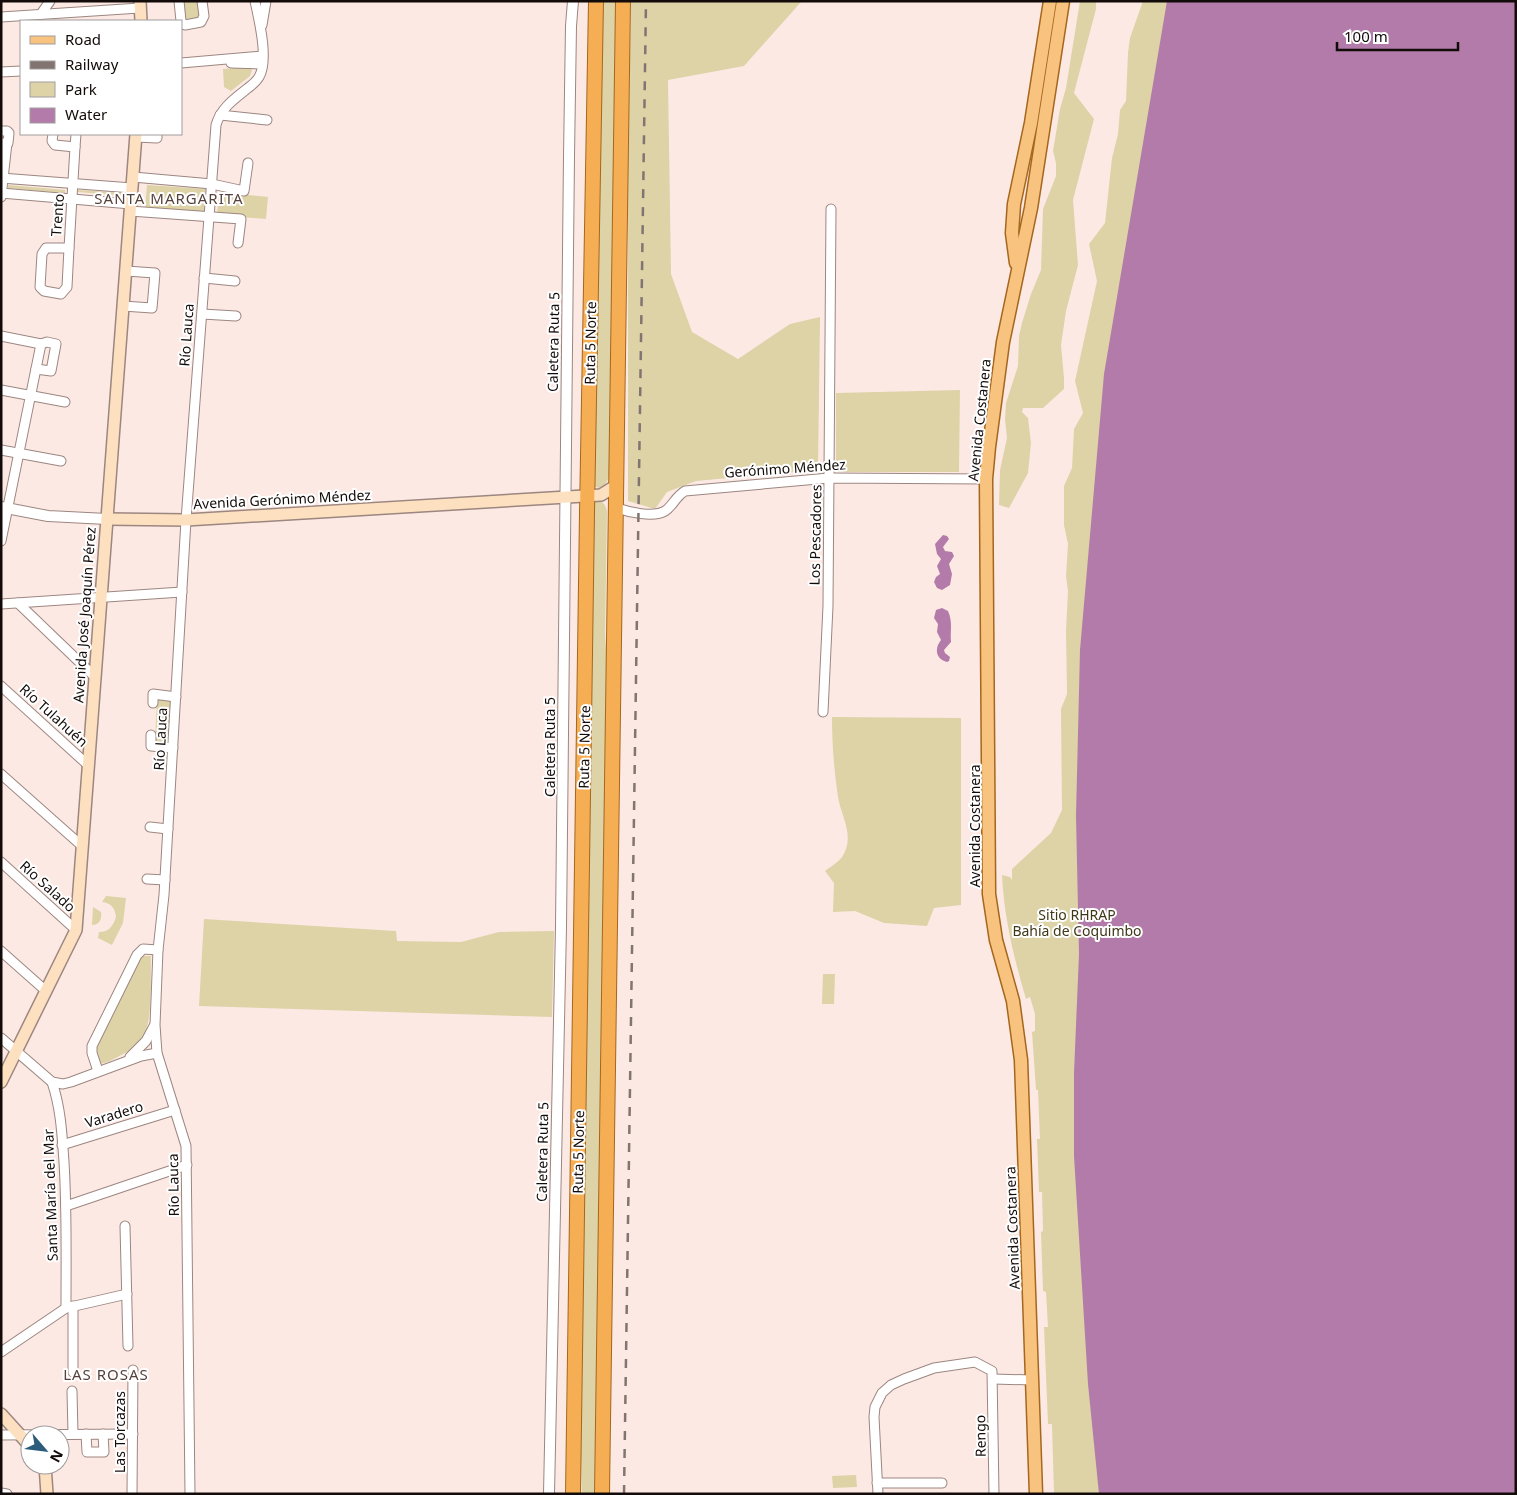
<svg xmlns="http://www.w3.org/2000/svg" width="1517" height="1495" font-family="'Noto Sans',sans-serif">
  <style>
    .green { fill: #ddd3a7 }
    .water { fill: #b37ba9 }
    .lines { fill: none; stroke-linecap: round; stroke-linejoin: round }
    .minor-casing { stroke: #9c8680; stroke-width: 11 }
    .tertiary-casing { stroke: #9c8680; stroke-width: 12 }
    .secondary-casing { stroke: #9c8680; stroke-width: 14 }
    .primary-casing { stroke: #a5671e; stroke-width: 15 }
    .trunk-casing { stroke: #a5671e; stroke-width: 16 }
    .minor { stroke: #fff; stroke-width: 9 }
    .tertiary { stroke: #fff; stroke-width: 10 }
    .secondary { stroke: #fce0bf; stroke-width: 11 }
    .primary { stroke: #f8c27f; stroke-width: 12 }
    .trunk { stroke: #f6ae54; stroke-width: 14 }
    .rail { stroke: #827571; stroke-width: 2.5; stroke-dasharray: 9 9; stroke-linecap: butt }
    .labels { text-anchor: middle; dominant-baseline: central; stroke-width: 4; stroke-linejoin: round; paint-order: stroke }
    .street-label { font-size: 14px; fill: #130b09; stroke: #fff }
    .park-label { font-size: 14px; fill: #3f3718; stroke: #fff }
    .neighbourhood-label { font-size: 15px; letter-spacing: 1px; fill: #56423d; stroke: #fff }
  </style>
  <rect width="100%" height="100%" fill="#fde9e4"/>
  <!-- green -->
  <g class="green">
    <path d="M182,1H198L199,18L197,20L185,19Z"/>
    <path d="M602,1H617L610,464C609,474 610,484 599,488L594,486L593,481Z"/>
    <path d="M631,1H802L744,66L668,80L671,274L692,332L738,359L790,324L820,317L818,470L696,481L667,492L655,509L628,501V163Z"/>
    <path d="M1080,1H1096V9L1074,93L1094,119L1073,200L1078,265L1066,311L1061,345L1064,378V389L1043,408H1023L1022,412L1028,418L1031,443L1028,473L1009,508L999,505L1000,470L1007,438L1005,420L1006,403L1018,366L1019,336L1022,323L1031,294L1041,270L1043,209L1056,176V163L1053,151L1060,109L1066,88Z"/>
    <path d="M1143,1H1219L1168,1494H1054L1052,1424H1048L1044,1327H1048L1046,1292L1043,1291L1041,1232L1043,1231L1042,1192H1039L1037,1139H1040L1038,1090H1036L1032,1032L1035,1031V1014L1030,997L1026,999C1014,958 1004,918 1002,875L1010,877L1012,880V869L1051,833L1062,810L1061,709L1067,694L1066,631L1068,591L1066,576L1068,544L1064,525V486L1072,468L1074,429L1083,413L1075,381L1097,281L1089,244L1105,223L1112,158L1118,134L1120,110L1126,101L1128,53L1130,38Z"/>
    <path d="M249,67L252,70L250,76L231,91L224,87L223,69Z"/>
    <path d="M8,185L65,190V193L8,188Z"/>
    <path d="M147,185L206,189L204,212L145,208Z"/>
    <path d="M77,190L126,193V196L78,192Z"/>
    <path d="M219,192L268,197L266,219L217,215Z"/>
    <path d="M960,390L959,472H836V393Z"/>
    <path d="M593,500C602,500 606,504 607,512L605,634L607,668L596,1494H582L580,1413Z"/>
    <path d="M157,699L172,700L169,742H155Z"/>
    <path d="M832,717L961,718V905L934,908L927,926L884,923L855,911L833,912L834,883L825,871C835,863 842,861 846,849C852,831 841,815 838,797C834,770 832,744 832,717Z"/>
    <path d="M106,896L126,898L123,923L112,945L98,938L99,932C109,932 113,926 116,917C115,908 111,903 102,902Z"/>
    <path d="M93,907L101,912C102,918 100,925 92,925Z"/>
    <path d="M204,919L396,931L397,941L461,942L499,932L554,931L552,1017L199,1006Z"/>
    <path d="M140,956H151C150,978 154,1026 140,1042C135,1047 128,1052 121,1055C114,1059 107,1063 99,1064L94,1046Z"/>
    <path d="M823,974H835L834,1004H822Z"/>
    <path d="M856,1475L857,1487L833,1488L832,1476Z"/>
  </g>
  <!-- water -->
  <g class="water">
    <path d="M1167,1H1516V1494H1099L1088,1384L1074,1156V1073L1079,954L1076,816L1080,650L1104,374Z"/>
    <path d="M943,535L947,536L949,539L943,547L945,551L952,552L954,556L949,564L952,574L950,585L942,590L937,588L934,582L936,577L940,574L937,566L941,559L937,554L935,544Z"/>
    <path d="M942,608L948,611C953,622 950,631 951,642L944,650L945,653L950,657L949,661L947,662C936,659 934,649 941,640L937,632L938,624L934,618L936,610Z"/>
  </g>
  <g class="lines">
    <!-- minor casing -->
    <g class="minor-casing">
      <g id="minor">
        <path d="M179,1L181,21"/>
        <path d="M41,14L50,1"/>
        <path d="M1,17L140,8"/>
        <path d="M181,22L185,25L201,22L204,16L202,1"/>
        <path d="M262,25L266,1"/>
        <path d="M181,63L262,56"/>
        <path d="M231,63L262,64"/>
        <path d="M1,72L21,71"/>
        <path d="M220,115L267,120"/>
        <path d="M1,131H7L9,133L8,143H1"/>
        <path d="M53,134L52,141L55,145L75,147L76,134"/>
        <path d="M136,137L157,138V134"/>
        <path d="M133,177L212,184L244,191L248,163"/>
        <path d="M1,178L132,188"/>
        <path d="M1,193L131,204"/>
        <path d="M1,197L7,143"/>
        <path d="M130,211L241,219L238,243"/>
        <path d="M46,248H69L67,287L61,294L44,291L40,287L42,254Z"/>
        <path d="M69,248L75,147"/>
        <path d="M204,278L235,281"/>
        <path d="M123,306L152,308L155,273L126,271"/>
        <path d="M202,314L236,316"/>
        <path d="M1,336L41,344L47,342L56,344L51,371L36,369"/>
        <path d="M1,390L65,402"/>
        <path d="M1,450L61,461"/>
        <path d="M617,508C628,512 654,518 665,511C673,506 675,497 685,491L829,478L986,479"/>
        <path d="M1,541L41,344"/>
        <path d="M18,603L95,677"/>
        <path d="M1,604L182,592"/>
        <path d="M1,686L88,765"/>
        <path d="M153,703V694L176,697"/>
        <path d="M823,712L828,606L831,209"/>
        <path d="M151,735V746L173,748"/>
        <path d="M1,774L82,846"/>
        <path d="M150,827L168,829"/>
        <path d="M1,862L76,930"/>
        <path d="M147,879L165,880"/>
        <path d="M1,951L46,991"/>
        <path d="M1,1038L52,1082L63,1084L71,1082L141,1056L157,1053"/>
        <path d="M130,1057L146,1041L154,1026"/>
        <path d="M98,1071L92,1053V1046L137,955L143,949L158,950"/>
        <path d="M52,1082C61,1109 62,1134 64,1162C67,1210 66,1259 66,1308"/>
        <path d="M62,1145L175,1110"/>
        <path d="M66,1206L187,1165"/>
        <path d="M125,1226L128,1346"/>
        <path d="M73,1306V1372"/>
        <path d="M1,1352L66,1308L127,1294"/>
        <path d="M993,1379L1032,1380"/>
        <path d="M72,1391L73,1434"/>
        <path d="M86,1434L87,1452H104L103,1434"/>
        <path d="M1,1435L133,1434"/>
        <path d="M877,1483H942"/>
        <path d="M1,1493L7,1494"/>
        <path d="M132,1494L133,1370"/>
        <path d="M190,1494L186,1146L157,1053L155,1025L158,950L164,895L186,520L216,125C221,108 234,99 248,88C252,85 256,82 259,77C269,60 259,20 255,1"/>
        <path d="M878,1494L874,1417L875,1407L882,1393L891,1385L904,1379L934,1368L975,1362L992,1371L994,1494"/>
      </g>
    </g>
    <!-- tertiary casing -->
    <g class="tertiary-casing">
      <g id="tertiary">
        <path d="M1,507L48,516L107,519"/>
        <path d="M549,1494L561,927L569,156L571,26L573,1"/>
      </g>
    </g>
    <!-- secondary casing -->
    <g class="secondary-casing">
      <g id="secondary">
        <path d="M140,1L141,21"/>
        <path d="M107,519L186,520L601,495L617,485"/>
        <path d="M1,1082L76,930L136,134"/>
        <path d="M1,1414L30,1446"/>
        <path d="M45,1465L47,1494"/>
      </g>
    </g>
    <!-- primary casing -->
    <g class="primary-casing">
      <g id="primary">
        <path d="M1016,263L1012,233L1014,204L1031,123L1050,1"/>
        <path d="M1036,1494L1021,1060L1013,1001L996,940L989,894L986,479L989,447L1003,342L1031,208L1063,1"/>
      </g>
    </g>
    <!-- trunk casing -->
    <g class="trunk-casing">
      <g id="trunk">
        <path d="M573,1494L587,513L596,1"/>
        <path d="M602,1494L623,1"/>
      </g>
    </g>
    <!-- minor -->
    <use href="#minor" class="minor"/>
    <!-- tertiary -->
    <use href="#tertiary" class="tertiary"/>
    <!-- secondary -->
    <use href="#secondary" class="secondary"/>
    <!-- primary -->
    <use href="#primary" class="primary"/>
    <!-- trunk -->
    <use href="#trunk" class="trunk"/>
    <!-- rail -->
    <path class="rail" d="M624,1494L646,1"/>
  </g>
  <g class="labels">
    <!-- street labels -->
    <g class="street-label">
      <text transform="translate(57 215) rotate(-86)">Trento</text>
      <text transform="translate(186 335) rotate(-86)">Río Lauca</text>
      <text transform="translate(553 342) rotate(-89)">Caletera Ruta 5</text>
      <text transform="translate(590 343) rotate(-89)">Ruta 5 Norte</text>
      <text transform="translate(979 420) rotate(-84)">Avenida Costanera</text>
      <text transform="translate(785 468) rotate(-4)">Gerónimo Méndez</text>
      <text transform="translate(282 499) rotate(-3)">Avenida Gerónimo Méndez</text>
      <text transform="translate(815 535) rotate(-89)">Los Pescadores</text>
      <text transform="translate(84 615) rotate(-86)">Avenida José Joaquín Pérez</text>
      <text transform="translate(54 715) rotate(42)">Río Tulahuén</text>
      <text transform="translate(160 739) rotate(-87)">Río Lauca</text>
      <text transform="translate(549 747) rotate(-90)">Caletera Ruta 5</text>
      <text transform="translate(584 747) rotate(-89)">Ruta 5 Norte</text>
      <text transform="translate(974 826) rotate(-90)">Avenida Costanera</text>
      <text transform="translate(48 886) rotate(42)">Río Salado</text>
      <text transform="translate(114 1114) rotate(-17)">Varadero</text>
      <text transform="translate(542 1152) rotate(-89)">Caletera Ruta 5</text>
      <text transform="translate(578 1152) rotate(-89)">Ruta 5 Norte</text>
      <text transform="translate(173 1185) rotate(-91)">Río Lauca</text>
      <text transform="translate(50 1195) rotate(-92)">Santa María del Mar</text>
      <text transform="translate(1012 1228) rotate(-92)">Avenida Costanera</text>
      <text transform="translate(119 1432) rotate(-90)">Las Torcazas</text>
      <text transform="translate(980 1436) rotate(-91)">Rengo</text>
    </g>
    <!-- park labels -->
    <g class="park-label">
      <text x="1077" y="914">Sitio RHRAP<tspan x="1077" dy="16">Bahía de Coquimbo</tspan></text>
    </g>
    <!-- neighbourhood labels -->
    <g class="neighbourhood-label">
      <text x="169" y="198">SANTA MARGARITA</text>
      <text x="106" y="1374">LAS ROSAS</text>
    </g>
  </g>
  <!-- border -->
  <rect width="1517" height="1495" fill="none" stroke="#130b09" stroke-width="5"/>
  <!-- legend -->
  <rect x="20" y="20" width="162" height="115" fill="#ffffff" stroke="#a19d9d"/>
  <rect x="30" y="36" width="25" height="8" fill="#f8c27f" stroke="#a19d9d"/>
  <text x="65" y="45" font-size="15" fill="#130b09">Road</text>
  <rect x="30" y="61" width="25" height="8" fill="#827571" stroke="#a19d9d"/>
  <text x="65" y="70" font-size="15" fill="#130b09">Railway</text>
  <rect x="30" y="82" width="25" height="15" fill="#ddd3a7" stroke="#a19d9d"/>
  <text x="65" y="95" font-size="15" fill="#130b09">Park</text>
  <rect x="30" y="108" width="25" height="15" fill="#b37ba9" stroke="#a19d9d"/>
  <text x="65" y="120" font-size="15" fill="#130b09">Water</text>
  <!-- north arrow -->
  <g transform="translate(45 1450) rotate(118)"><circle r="24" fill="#ffffff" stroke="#a19d9d"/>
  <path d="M0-4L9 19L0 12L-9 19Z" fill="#2d5b7b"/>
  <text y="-8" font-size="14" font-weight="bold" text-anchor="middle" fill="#130b09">N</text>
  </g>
  <!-- scale -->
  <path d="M1337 42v8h121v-8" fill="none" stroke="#130b09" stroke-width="2.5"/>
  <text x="1344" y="42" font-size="15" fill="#130b09" stroke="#ffffff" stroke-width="4" paint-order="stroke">100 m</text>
</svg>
